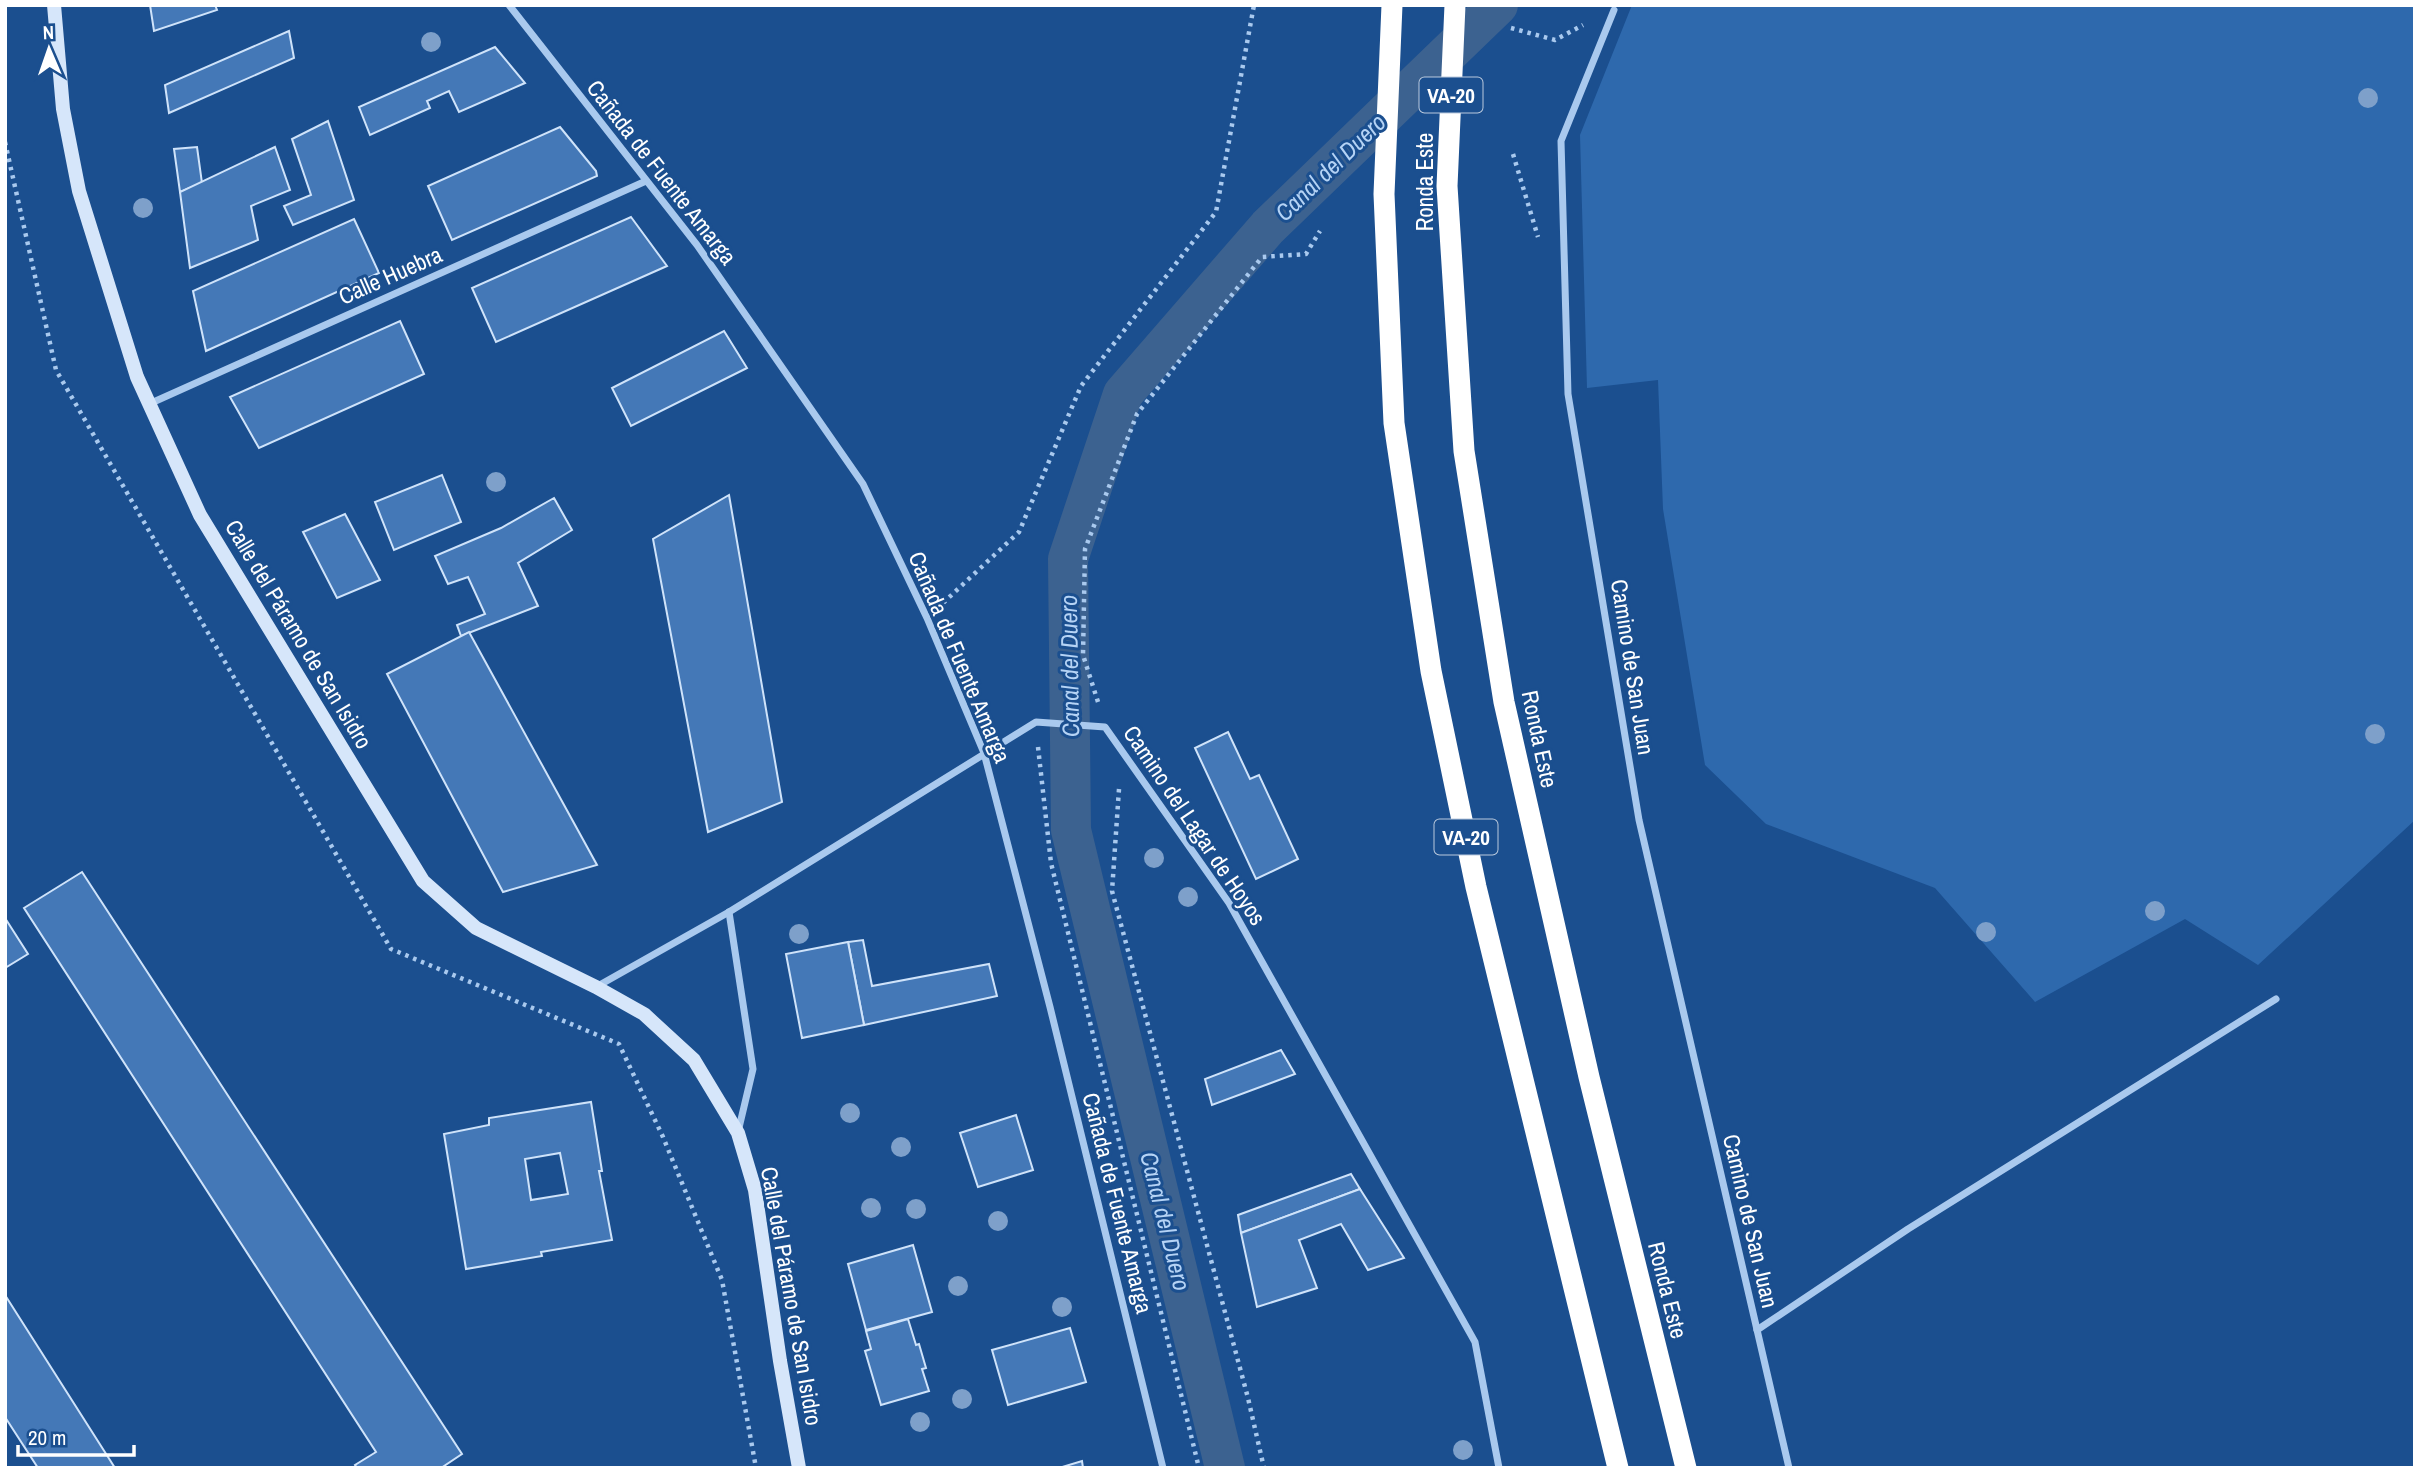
<svg xmlns="http://www.w3.org/2000/svg" width="2420" height="1473" font-family="'Archivo Narrow',sans-serif">
  <style>
    .green { fill: #2e69ad }
    .lines { fill: none; stroke-linecap: round; stroke-linejoin: round }
    .canal { stroke: #3c6290; stroke-width: 40 }
    .building { fill: #4478b7; stroke: #cfe3fa; stroke-width: 2; fill-rule: evenodd }
    .path { stroke: #a9c9ee; stroke-width: 4.5; stroke-dasharray: 3.5 5; stroke-linecap: butt }
    .street { stroke: #a9c9ee; stroke-width: 7 }
    .secondary { stroke: #d6e6fa; stroke-width: 14 }
    .highway { stroke: #fff; stroke-width: 21 }
    .tree { fill: #7ea0ca }
    .labels { text-anchor: middle; dominant-baseline: central; stroke-width: 6; stroke-linejoin: round; paint-order: stroke }
    .shield { fill: #1b4f8f; stroke: #bbcadd; stroke-width: 2 }
    .shield-label { font-size: 21px; font-weight: bold; fill: #fff }
    .street-label { font-size: 23px; fill: #fff; stroke: #1b4f8f }
    .water-label { font-size: 24px; font-style: italic; fill: #b5d3f5; stroke: #1b4f8f }
  </style>
  <rect width="100%" height="100%" fill="#1b4f8f"/>
  <!-- green -->
  <path class="green" d="M1632,5H2415V820L2258,965L2185,919L2035,1002L1935,888L1766,824L1705,765L1663,509L1658,380L1587,388L1580,135Z"/>
  <g class="lines">
    <!-- canal -->
    <path class="canal" d="M1225,1468L1071,830L1068,559L1123,394L1268,227L1498,5"/>
  </g>
  <!-- building -->
  <g class="building">
    <path d="M150,5H215L217,10L154,31Z"/>
    <path d="M289,31L294,58L169,113L165,85Z"/>
    <path d="M495,47L525,83L459,112L449,91L427,101L430,108L370,135L359,107Z"/>
    <path d="M328,121L354,200L293,225L284,206L311,195L292,139Z"/>
    <path d="M560,127L596,171L597,176L452,240L428,186Z"/>
    <path d="M197,147L202,183L180,192L174,149Z"/>
    <path d="M275,147L290,190L251,206L258,240L190,268L180,192Z"/>
    <path d="M631,217L667,266L496,342L472,288Z"/>
    <path d="M354,219L379,273L206,351L193,291Z"/>
    <path d="M400,321L424,374L259,448L230,397Z"/>
    <path d="M724,331L747,368L631,426L612,388Z"/>
    <path d="M442,475L461,522L394,550L375,502Z"/>
    <path d="M729,495L782,802L708,832L653,539Z"/>
    <path d="M554,498L572,530L518,563L538,606L461,636L457,625L485,614L468,577L448,584L435,556L501,528Z"/>
    <path d="M345,514L380,580L337,598L303,532Z"/>
    <path d="M469,632L597,865L503,892L387,674Z"/>
    <path d="M1228,732L1250,779L1259,775L1298,859L1256,879L1195,748Z"/>
    <path d="M82,872L462,1454L441,1468H357L355,1465L376,1452L24,908Z"/>
    <path d="M5,918L28,954L5,968Z"/>
    <path d="M863,940L872,986L989,964L997,996L864,1025L848,942Z"/>
    <path d="M848,942L864,1025L802,1038L786,954Z"/>
    <path d="M1281,1050L1295,1074L1212,1105L1205,1079Z"/>
    <path d="M591,1102L602,1171H599L612,1240L541,1252L542,1256L466,1269L444,1134L489,1125V1118ZM560,1153L568,1194L531,1200L525,1159Z"/>
    <path d="M1016,1115L1033,1170L978,1187L960,1133Z"/>
    <path d="M1351,1174L1360,1189L1241,1233L1238,1215Z"/>
    <path d="M1360,1189L1404,1258L1368,1270L1341,1224L1299,1240L1317,1288L1257,1307L1241,1233Z"/>
    <path d="M913,1245L932,1312L866,1330L848,1264Z"/>
    <path d="M5,1295L115,1468H38L5,1417Z"/>
    <path d="M908,1319L916,1345L919,1344L926,1368L922,1369L929,1391L881,1405L865,1351L871,1349L866,1331Z"/>
    <path d="M1070,1328L1086,1382L1008,1405L992,1350Z"/>
    <path d="M1082,1461L1083,1468H1059Z"/>
  </g>
  <g class="lines">
    <!-- path -->
    <g class="path">
      <path d="M1511,28L1555,40L1583,25"/>
      <path d="M5,142L56,370L391,949L619,1044L663,1137L722,1280L756,1468"/>
      <path d="M1513,154L1538,237"/>
      <path d="M943,603L1019,532L1081,386L1216,212L1254,5"/>
      <path d="M1098,702L1083,655L1085,549L1137,414L1262,257L1306,254L1320,231"/>
      <path d="M1038,747L1051,863L1199,1468"/>
      <path d="M1119,789L1112,891L1248,1398L1264,1468"/>
    </g>
    <!-- street -->
    <g class="street">
      <path d="M509,5L697,245L863,484L927,618L984,753L1050,1007L1163,1468"/>
      <path d="M1614,10L1561,141L1568,394L1639,820L1789,1468"/>
      <path d="M149,404L646,181"/>
      <path d="M729,912L753,1069L738,1132"/>
      <path d="M596,987L729,912L1036,722L1105,727L1229,903L1475,1342L1499,1468"/>
      <path d="M1757,1330L1908,1229L2276,999"/>
    </g>
    <!-- secondary -->
    <path class="secondary" d="M54,5L63,109L79,191L137,377L200,515L423,881L476,928L596,987L644,1014L694,1060L738,1133L755,1190L780,1361L799,1468"/>
    <!-- highway -->
    <g class="highway">
      <path d="M1392,5L1384,194L1394,423L1431,671L1476,887L1618,1468"/>
      <path d="M1455,5L1447,186L1464,451L1504,702L1589,1077L1686,1468"/>
    </g>
  </g>
  <!-- trees -->
  <g class="tree">
    <circle cx="431" cy="42" r="10"/>
    <circle cx="2368" cy="98" r="10"/>
    <circle cx="143" cy="208" r="10"/>
    <circle cx="496" cy="482" r="10"/>
    <circle cx="2375" cy="734" r="10"/>
    <circle cx="1154" cy="858" r="10"/>
    <circle cx="1188" cy="897" r="10"/>
    <circle cx="2155" cy="911" r="10"/>
    <circle cx="1986" cy="932" r="10"/>
    <circle cx="799" cy="934" r="10"/>
    <circle cx="850" cy="1113" r="10"/>
    <circle cx="901" cy="1147" r="10"/>
    <circle cx="871" cy="1208" r="10"/>
    <circle cx="916" cy="1209" r="10"/>
    <circle cx="998" cy="1221" r="10"/>
    <circle cx="958" cy="1286" r="10"/>
    <circle cx="1062" cy="1307" r="10"/>
    <circle cx="962" cy="1399" r="10"/>
    <circle cx="920" cy="1422" r="10"/>
    <circle cx="1463" cy="1450" r="10"/>
  </g>
  <g class="labels">
    <!-- shield labels -->
    <g class="shield">
      <rect x="1419.5" y="77.5" width="63" height="35" rx="5"/>
      <rect x="1434.5" y="819.5" width="63" height="35" rx="5"/>
    </g>
    <g class="shield-label">
      <text x="1451" y="95">VA-20</text>
      <text x="1466" y="837">VA-20</text>
    </g>
    <!-- street labels -->
    <g class="street-label">
      <text transform="translate(662 172) rotate(52)">Cañada de Fuente Amarga</text>
      <text transform="translate(1424 182) rotate(-90)">Ronda Este</text>
      <text transform="translate(390 275) rotate(-24)">Calle Huebra</text>
      <text transform="translate(299 634) rotate(59)">Calle del Páramo de San Isidro</text>
      <text transform="translate(960 657) rotate(67)">Cañada de Fuente Amarga</text>
      <text transform="translate(1633 667) rotate(81)">Camino de San Juan</text>
      <text transform="translate(1540 739) rotate(78)">Ronda Este</text>
      <text transform="translate(1195 825) rotate(56)">Camino del Lagar de Hoyos</text>
      <text transform="translate(1118 1203) rotate(76)">Cañada de Fuente Amarga</text>
      <text transform="translate(1751 1221) rotate(77)">Camino de San Juan</text>
      <text transform="translate(1668 1290) rotate(76)">Ronda Este</text>
      <text transform="translate(792 1296) rotate(80)">Calle del Páramo de San Isidro</text>
    </g>
    <!-- water labels -->
    <g class="water-label">
      <text transform="translate(1330 167) rotate(-44)">Canal del Duero</text>
      <text transform="translate(1069 666) rotate(-91)">Canal del Duero</text>
      <text transform="translate(1166 1221) rotate(76)">Canal del Duero</text>
    </g>
  </g>
  <!-- border -->
  <rect width="2420" height="1473" fill="none" stroke="#ffffff" stroke-width="14"/>
  <!-- north arrow -->
  <g transform="translate(49 49) rotate(358)" stroke="#1b4f8f" stroke-width="5" paint-order="stroke">
  <path d="M0-5L12 26L0 18L-12 26Z" fill="#ffffff"/>
  <text y="-10" font-size="19" font-weight="bold" text-anchor="middle" fill="#ffffff">N</text>
  </g>
  <!-- scale -->
  <path d="M18 1445v10h116v-10" fill="none" stroke="#ffffff" stroke-width="3.5"/>
  <text x="28" y="1445" font-size="21" fill="#ffffff" stroke="#1b4f8f" stroke-width="5" paint-order="stroke">20 m</text>
</svg>
